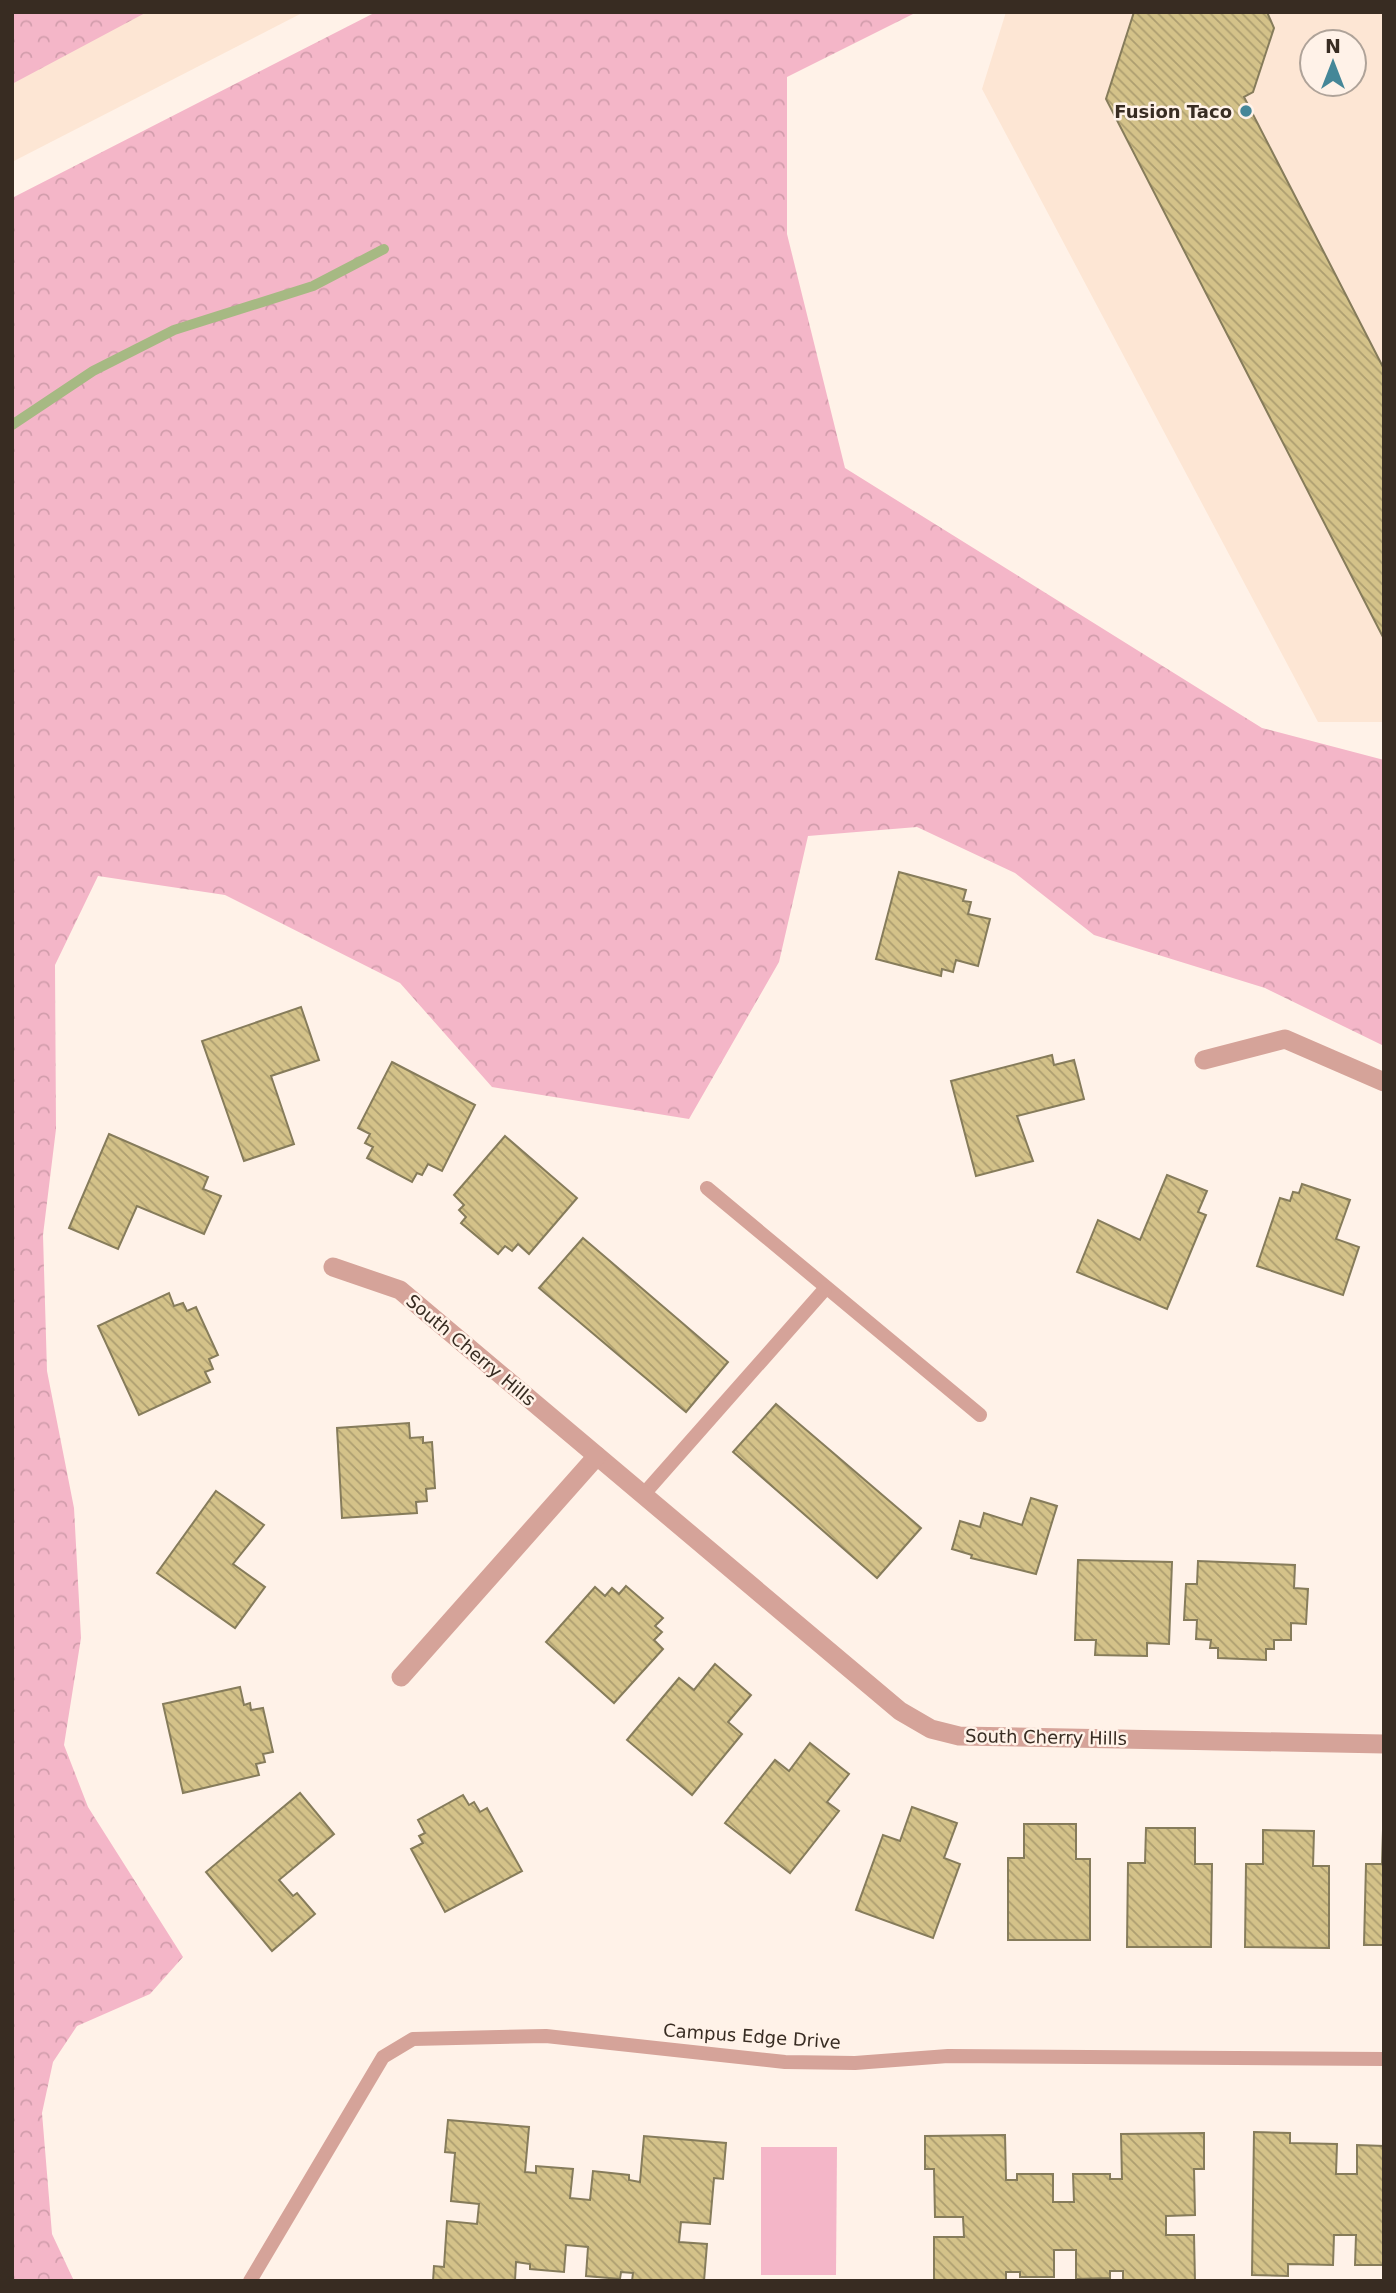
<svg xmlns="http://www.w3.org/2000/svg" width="1396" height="2293" font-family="'DejaVu Sans',sans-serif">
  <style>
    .built { fill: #fde6d4; fill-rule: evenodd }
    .forest { fill: url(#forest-crowns) }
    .garden { fill: #f4b6c8 }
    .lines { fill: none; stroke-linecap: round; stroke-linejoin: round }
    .stream { stroke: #a6b983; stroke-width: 10 }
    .building { fill: url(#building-back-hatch); stroke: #867c5b; stroke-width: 2 }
    .service { stroke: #d5a399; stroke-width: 14 }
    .minor { stroke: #d5a399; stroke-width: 19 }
    .poi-dot { fill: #458798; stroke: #fff2e8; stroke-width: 2.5 }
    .labels { text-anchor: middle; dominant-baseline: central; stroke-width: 5; stroke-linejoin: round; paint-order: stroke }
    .poi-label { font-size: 18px; font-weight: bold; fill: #382c22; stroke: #fff2e8; text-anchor: end }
    .street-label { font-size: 18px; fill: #382c22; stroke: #fff2e8 }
  </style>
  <defs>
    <pattern id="forest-crowns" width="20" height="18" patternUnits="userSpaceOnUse" patternTransform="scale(1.75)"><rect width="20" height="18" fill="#f4b6c8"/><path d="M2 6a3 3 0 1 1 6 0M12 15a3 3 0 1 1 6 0" fill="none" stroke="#d29dac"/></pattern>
    <pattern id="building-back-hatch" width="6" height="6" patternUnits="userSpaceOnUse" patternTransform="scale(1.75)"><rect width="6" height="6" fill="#d4c289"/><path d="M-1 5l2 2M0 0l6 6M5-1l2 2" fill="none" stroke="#ad9e70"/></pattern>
  </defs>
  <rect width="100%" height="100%" fill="#fff2e8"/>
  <!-- built -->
  <g class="built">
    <path d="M12,12H304L12,162Z"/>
    <path d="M1006,12H1384V722H1318L982,89ZM1312,42H1354V84H1312Z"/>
  </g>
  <!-- forest -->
  <g class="forest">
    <path d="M12,12H147L12,84Z"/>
    <path d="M376,12H917L787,77V234L845,468L1262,728L1384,760V1046L1265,988L1094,935L1015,873L917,827L808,836L779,962L689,1119L492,1087L400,983L225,895L98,876L55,965L56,1129L43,1235L47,1371L74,1508L81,1638L64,1745L88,1807L183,1957L150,1994L77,2026L53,2062L42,2113L52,2234L74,2281H12V198Z"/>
  </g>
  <!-- garden -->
  <path class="garden" d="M761,2147H837L836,2275H761Z"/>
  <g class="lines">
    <!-- stream -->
    <path class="stream" d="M12,425L93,371L174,330L313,286L384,249"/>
  </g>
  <!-- building -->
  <g class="building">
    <path d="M1134,12H1267L1274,28L1253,92L1244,97L1384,369V639L1106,99Z"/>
    <path d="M899,872L966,890L963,901L971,902L968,914L990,919L978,966L956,960L953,972L942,969L941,976L876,959Z"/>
    <path d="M301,1007L319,1060L271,1076L294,1144L244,1161L202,1041Z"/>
    <path d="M1052,1055L1054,1065L1074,1060L1084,1099L1017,1116L1033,1161L976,1176L951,1081Z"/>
    <path d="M392,1062L475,1105L442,1171L428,1164L422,1175L417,1173L412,1182L367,1158L373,1147L365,1143L370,1134L358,1128Z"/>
    <path d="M109,1134L208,1177L203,1189L221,1196L204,1234L137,1206L118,1249L69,1228Z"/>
    <path d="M505,1136L577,1198L529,1254L518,1244L512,1251L505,1246L498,1254L461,1223L466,1217L459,1210L464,1205L454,1195Z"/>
    <path d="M1167,1175L1207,1191L1198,1212L1206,1215L1167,1309L1077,1272L1098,1220L1140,1240Z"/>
    <path d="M1302,1184L1350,1200L1336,1239L1359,1247L1343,1295L1257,1266L1280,1198L1290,1201L1293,1192L1299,1193Z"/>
    <path d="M583,1238L728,1362L686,1412L539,1288Z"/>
    <path d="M169,1293L174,1306L183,1303L187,1311L196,1307L218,1355L209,1359L213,1369L205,1372L210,1382L139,1415L98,1326Z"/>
    <path d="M776,1404L921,1528L877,1578L733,1452Z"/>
    <path d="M409,1423L410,1438L423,1437V1443L432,1442L435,1488L426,1489L427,1501L416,1502L417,1513L342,1518L337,1428Z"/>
    <path d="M216,1491L264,1525L233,1564L265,1587L235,1628L157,1573Z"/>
    <path d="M1031,1498L1057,1506L1036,1574L971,1558L972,1555L952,1549L960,1521L980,1527L984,1513L1022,1525Z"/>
    <path d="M1078,1560L1172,1562L1169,1644L1147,1643V1656L1095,1655L1096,1640H1075Z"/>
    <path d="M1198,1561L1295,1565L1294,1588L1308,1589L1306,1624L1291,1623V1640H1274V1649H1266V1660L1218,1658V1648H1210L1211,1640L1196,1639L1197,1620H1184L1186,1584H1197Z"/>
    <path d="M626,1586L663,1618L655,1626L662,1632L654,1640L663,1649L614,1703L546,1642L595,1587L605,1596L612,1588L619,1594Z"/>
    <path d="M715,1664L751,1695L728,1722L742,1734L692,1795L627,1740L679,1678L694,1690Z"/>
    <path d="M240,1687L244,1705L250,1703L251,1710L263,1708L273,1752L263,1754L265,1762L256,1764L259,1775L183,1793L163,1704Z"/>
    <path d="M810,1743L849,1774L827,1802L839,1811L790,1873L725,1823L775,1760L789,1771Z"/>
    <path d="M300,1793L334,1834L279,1880L293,1896L297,1893L315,1914L272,1951L206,1872Z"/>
    <path d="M463,1795L469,1805L474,1802L480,1812L487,1808L522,1871L445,1912L411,1849L423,1843L419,1836L425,1833L418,1820Z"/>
    <path d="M912,1807L957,1823L944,1858L960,1864L933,1938L856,1910L883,1835L900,1841Z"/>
    <path d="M1024,1824H1076V1859H1090V1940H1008V1858H1024Z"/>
    <path d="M1146,1828H1195V1864H1212L1211,1947H1127L1128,1863H1145Z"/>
    <path d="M1263,1830L1314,1831L1313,1866H1329V1948L1245,1947L1246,1864H1263Z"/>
    <path d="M1383,1830L1384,1945H1364L1366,1864H1382Z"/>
    <path d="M448,2120L529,2127L525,2172L536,2173V2166L573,2169L570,2198L590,2200L593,2171L629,2175V2180L640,2182L644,2136L726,2143L723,2179L714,2178L710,2224L681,2222L679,2242L707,2244L704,2281H632L633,2273L621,2272L620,2279L586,2276L588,2247L566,2245L564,2272L530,2269V2264L516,2262L515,2281H433L434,2266L444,2267L447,2221L477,2224L479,2204L451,2201L455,2153L445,2152Z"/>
    <path d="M1254,2132L1290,2133V2143L1337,2144L1336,2174H1357V2145L1384,2146V2265H1355L1356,2235H1334L1333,2265L1288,2264V2276L1252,2275Z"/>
    <path d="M1204,2133V2169H1194L1195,2215L1166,2216V2235H1194L1195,2281H1123V2271H1110V2278L1076,2279V2250H1054V2277H1020V2272H1006V2281H934V2237H964L963,2217H935L934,2169H925V2136L1005,2135L1006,2180H1017V2174H1053V2202H1074L1073,2174H1110V2179H1122L1121,2134Z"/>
  </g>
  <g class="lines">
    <!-- service -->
    <g class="service">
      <path d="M707,1188L980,1415"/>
      <path d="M643,1495L825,1289"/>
      <path d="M250,2281L383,2057L413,2039L546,2036L785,2062L855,2063L948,2056L1384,2059"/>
    </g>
    <!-- minor -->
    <g class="minor">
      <path d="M1204,1060L1285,1039L1384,1082"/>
      <path d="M333,1267L400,1290L900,1711L931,1729L959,1736L1384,1744"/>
      <path d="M401,1677L597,1456"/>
    </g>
  </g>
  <!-- markers -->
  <circle class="poi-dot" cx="1246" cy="111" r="7"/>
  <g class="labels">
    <!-- poi labels -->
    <g class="poi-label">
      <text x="1232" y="111">Fusion Taco</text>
    </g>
    <!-- street labels -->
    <g class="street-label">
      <text transform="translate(471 1350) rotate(40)">South Cherry Hills</text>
      <text transform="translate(1046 1737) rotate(1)">South Cherry Hills</text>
      <text transform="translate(752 2036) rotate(4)">Campus Edge Drive</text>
    </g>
  </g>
  <!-- border -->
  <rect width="1396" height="2293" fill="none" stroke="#382c22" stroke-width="28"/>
  <!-- north arrow -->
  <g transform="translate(1333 63)"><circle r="33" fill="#fff2e8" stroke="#afa399" stroke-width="2"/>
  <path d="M0-5L12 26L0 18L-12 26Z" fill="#458798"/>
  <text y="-10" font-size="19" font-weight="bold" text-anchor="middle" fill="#382c22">N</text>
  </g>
</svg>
